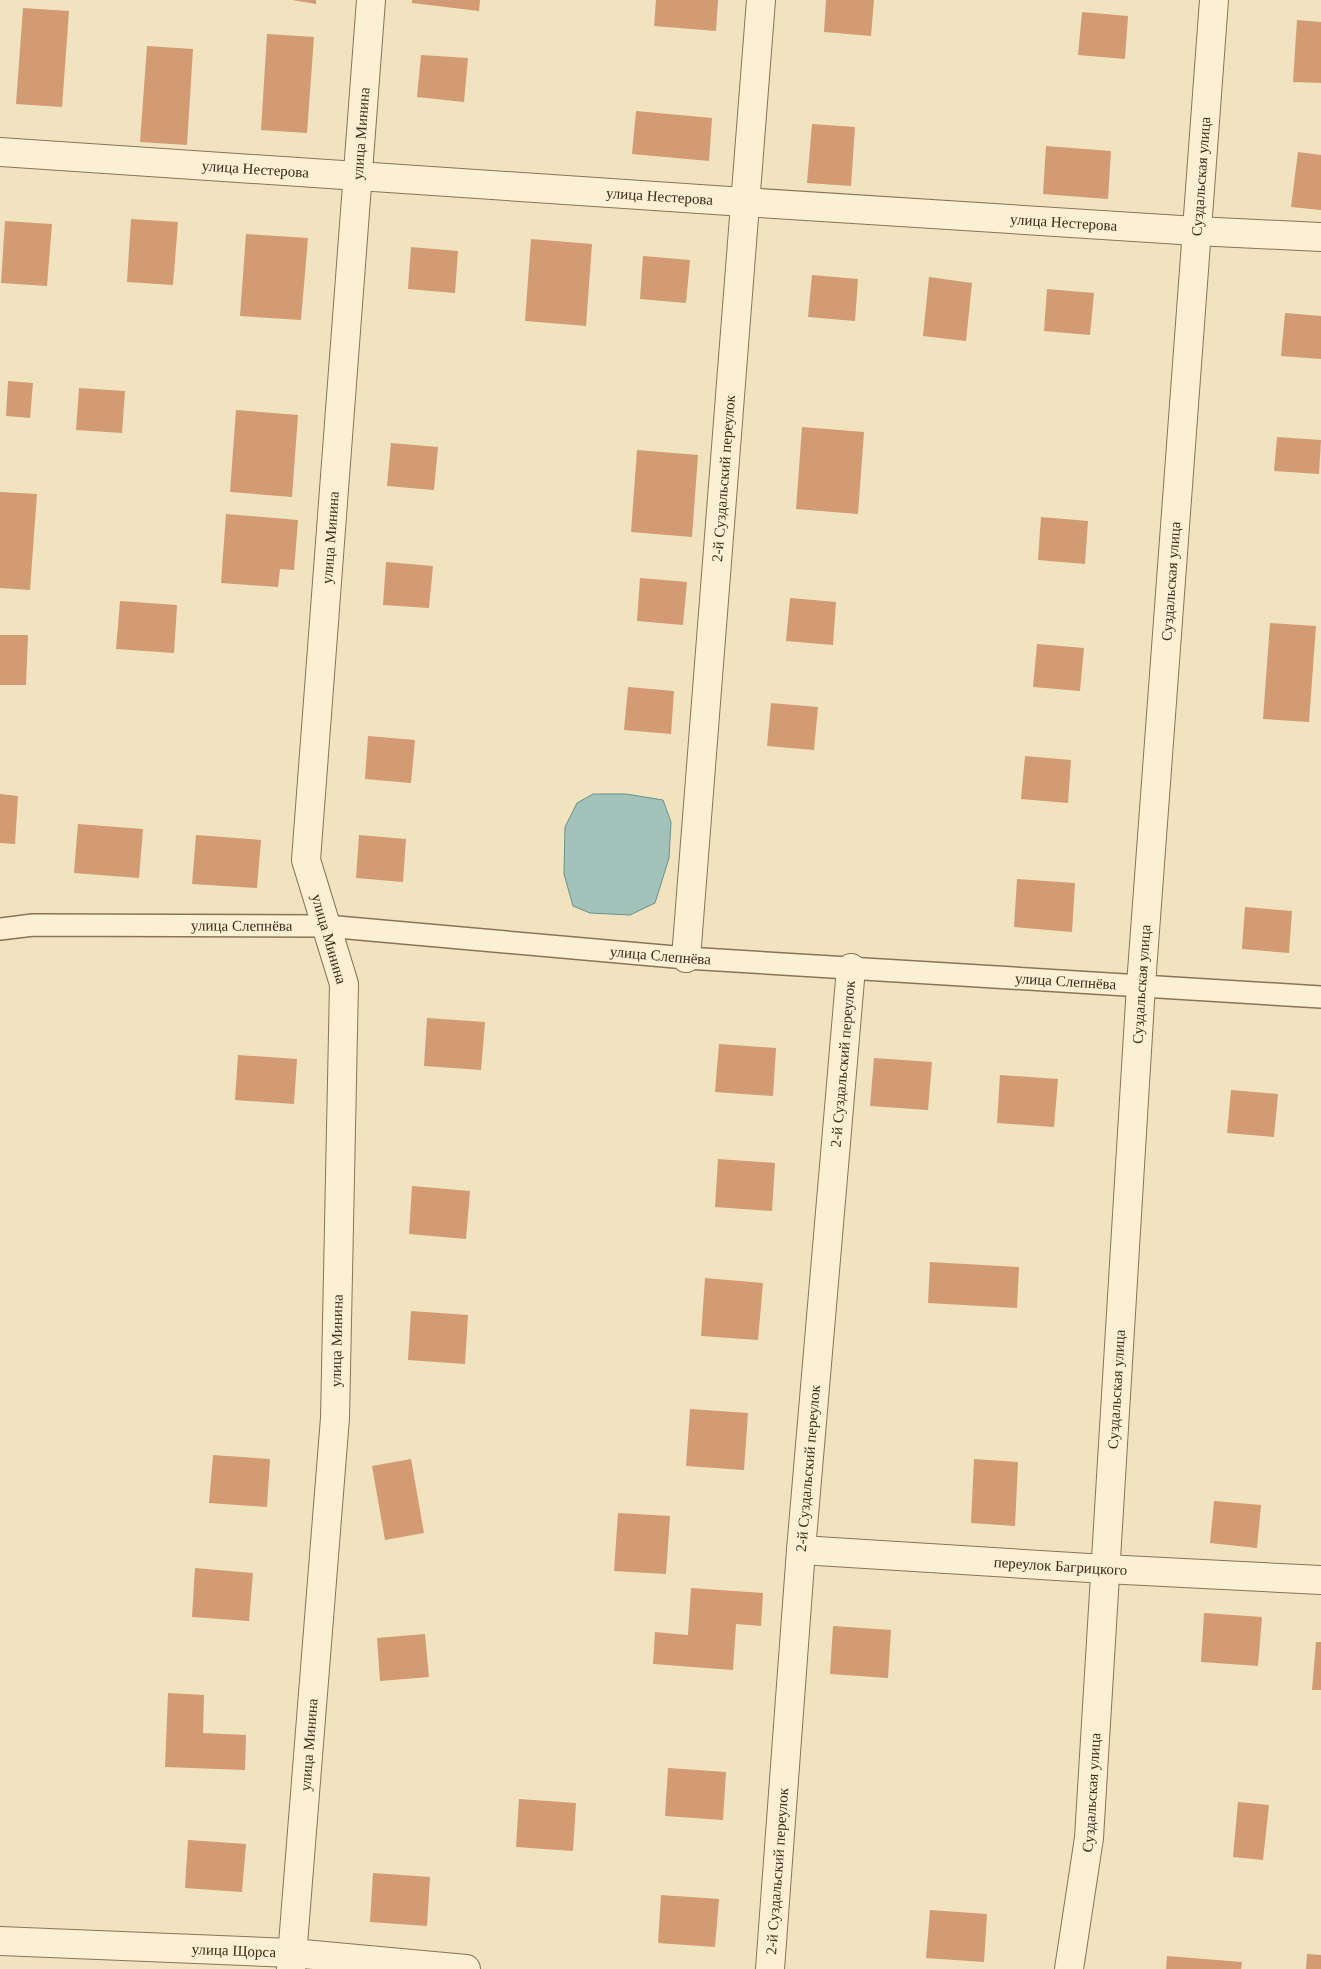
<svg xmlns="http://www.w3.org/2000/svg" width="1321" height="1969" font-family="'Times New Roman',serif">
  <style>
    .water { fill: #a3c3ba; stroke: #699188 }
    .building { fill: #d29b73 }
    .lines { fill: none; stroke-linecap: round; stroke-linejoin: round }
    .pedestrian-casing { stroke: #8b7356; stroke-width: 24 }
    .minor-casing { stroke: #8b7356; stroke-width: 30 }
    .pedestrian { stroke: #fbf0d4; stroke-width: 21 }
    .minor { stroke: #fbf0d4; stroke-width: 28 }
    .labels { text-anchor: middle; dominant-baseline: central; stroke-width: 4; stroke-linejoin: round; paint-order: stroke }
    .street-label { font-size: 15px; fill: #3a2b1c; stroke: #f8edd0 }
  </style>
  <rect width="100%" height="100%" fill="#f1e3c0"/>
  <!-- water -->
  <path class="water" d="M593,794H626L663,800L671,822L669,858L655,903L630,915L590,913L573,906L564,874L565,827L577,803Z"/>
  <!-- building -->
  <g class="building">
    <path d="M292,0H316V4Z"/>
    <path d="M412,0H480L479,11L412,3Z"/>
    <path d="M656,0H718L716,31L654,26Z"/>
    <path d="M826,0H874L871,36L824,32Z"/>
    <path d="M23,8L69,11L62,107L16,104Z"/>
    <path d="M1082,12L1128,16L1125,59L1078,55Z"/>
    <path d="M1297,20L1321,22V83L1293,82Z"/>
    <path d="M267,34L314,37L307,133L261,130Z"/>
    <path d="M147,46L193,49L187,145L140,142Z"/>
    <path d="M421,55L468,58L464,102L417,97Z"/>
    <path d="M636,111L712,118L709,161L632,154Z"/>
    <path d="M812,124L855,127L851,186L807,183Z"/>
    <path d="M1046,146L1111,151L1108,199L1043,194Z"/>
    <path d="M1298,152L1321,155V210L1291,207Z"/>
    <path d="M131,219L178,222L173,285L127,282Z"/>
    <path d="M5,221L52,224L47,286L1,283Z"/>
    <path d="M246,234L308,238L301,320L240,316Z"/>
    <path d="M531,239L592,244L586,326L525,321Z"/>
    <path d="M411,247L458,251L455,293L408,289Z"/>
    <path d="M643,256L690,260L686,303L640,299Z"/>
    <path d="M812,275L858,279L855,321L808,317Z"/>
    <path d="M929,277L972,283L966,341L923,336Z"/>
    <path d="M1047,289L1094,293L1090,335L1044,331Z"/>
    <path d="M1285,313L1321,316V359L1281,356Z"/>
    <path d="M8,381L33,383L30,418L6,416Z"/>
    <path d="M79,388L125,391L122,433L76,430Z"/>
    <path d="M236,410L298,415L292,497L230,492Z"/>
    <path d="M802,427L864,432L858,514L796,509Z"/>
    <path d="M1277,437L1321,440L1319,474L1274,471Z"/>
    <path d="M391,443L438,447L434,490L387,486Z"/>
    <path d="M637,450L698,455L692,537L631,532Z"/>
    <path d="M0,492L37,494L30,590L0,588Z"/>
    <path d="M226,514L298,520L294,570L280,569L278,587L221,583Z"/>
    <path d="M1041,517L1088,521L1085,564L1038,560Z"/>
    <path d="M386,562L433,566L429,608L383,605Z"/>
    <path d="M640,578L687,582L683,625L637,621Z"/>
    <path d="M790,598L836,602L833,645L786,641Z"/>
    <path d="M120,601L177,605L174,653L116,649Z"/>
    <path d="M1270,623L1316,626L1309,722L1263,719Z"/>
    <path d="M0,635H28L26,685H0Z"/>
    <path d="M1037,644L1084,648L1080,691L1033,687Z"/>
    <path d="M628,687L674,691L671,734L624,730Z"/>
    <path d="M771,703L818,707L814,750L767,746Z"/>
    <path d="M368,736L415,740L411,783L365,779Z"/>
    <path d="M1025,756L1071,760L1068,803L1021,799Z"/>
    <path d="M0,794L18,796L15,844L0,843Z"/>
    <path d="M78,824L143,829L139,878L74,873Z"/>
    <path d="M196,835L261,840L257,888L192,884Z"/>
    <path d="M359,835L406,839L403,882L356,878Z"/>
    <path d="M1017,879L1075,883L1072,932L1014,927Z"/>
    <path d="M1245,907L1292,911L1289,953L1242,949Z"/>
    <path d="M427,1018L485,1022L481,1070L424,1066Z"/>
    <path d="M719,1044L776,1048L773,1096L715,1092Z"/>
    <path d="M238,1055L297,1059L294,1104L235,1100Z"/>
    <path d="M874,1058L932,1062L928,1110L870,1106Z"/>
    <path d="M1000,1075L1058,1079L1054,1127L997,1123Z"/>
    <path d="M1231,1090L1278,1094L1274,1137L1227,1133Z"/>
    <path d="M718,1159L775,1163L772,1211L715,1207Z"/>
    <path d="M412,1186L470,1191L466,1239L409,1234Z"/>
    <path d="M930,1262L1019,1267L1017,1308L928,1303Z"/>
    <path d="M705,1278L763,1283L758,1340L701,1336Z"/>
    <path d="M411,1311L468,1315L465,1364L408,1360Z"/>
    <path d="M690,1409L748,1413L744,1470L686,1466Z"/>
    <path d="M213,1455L270,1459L267,1507L209,1503Z"/>
    <path d="M411,1459L424,1533L385,1540L372,1466Z"/>
    <path d="M974,1459L1018,1462L1015,1526L971,1523Z"/>
    <path d="M1214,1501L1261,1505L1257,1548L1210,1543Z"/>
    <path d="M618,1513L670,1516L666,1574L614,1571Z"/>
    <path d="M195,1568L253,1573L249,1621L192,1617Z"/>
    <path d="M691,1588L763,1593L761,1626L736,1624L733,1670L653,1664L655,1632L688,1635Z"/>
    <path d="M1204,1613L1262,1617L1258,1666L1201,1662Z"/>
    <path d="M833,1626L891,1630L888,1678L830,1674Z"/>
    <path d="M425,1634L429,1677L380,1681L377,1638Z"/>
    <path d="M1316,1642H1321V1690H1312Z"/>
    <path d="M168,1693L204,1695L203,1733L246,1735L245,1770L165,1767Z"/>
    <path d="M668,1768L726,1772L723,1820L665,1816Z"/>
    <path d="M519,1799L576,1803L573,1851L516,1847Z"/>
    <path d="M1238,1802L1269,1805L1263,1860L1233,1857Z"/>
    <path d="M188,1840L246,1844L242,1892L185,1888Z"/>
    <path d="M373,1873L430,1877L427,1926L370,1922Z"/>
    <path d="M661,1895L719,1899L715,1947L658,1943Z"/>
    <path d="M930,1910L987,1914L984,1962L926,1958Z"/>
    <path d="M1307,1954L1321,1955V1969H1306Z"/>
    <path d="M1167,1956L1242,1962L1241,1969H1166Z"/>
  </g>
  <g class="lines">
    <!-- pedestrian casing -->
    <g class="pedestrian-casing">
      <g id="pedestrian">
        <path id="s1" d="M0,929L33,925L326,926L686,958L1321,997"/>
      </g>
    </g>
    <!-- minor casing -->
    <g class="minor-casing">
      <g id="minor">
        <path id="s2" d="M0,152L744,202L1196,231L1321,237"/>
        <path id="s3" d="M686,958L761,0"/>
        <path id="s4" d="M801,1550L1105,1569L1321,1580"/>
        <path id="s5" d="M0,1941L292,1953L466,1969"/>
        <path id="s6" d="M291,1969L335,1418L344,984L306,860L371,0"/>
        <path id="s7" d="M770,1969L801,1550L851,968"/>
        <path id="s8" d="M1069,1969L1089,1838L1141,985L1214,0"/>
      </g>
    </g>
    <!-- pedestrian -->
    <use href="#pedestrian" class="pedestrian"/>
    <!-- minor -->
    <use href="#minor" class="minor"/>
  </g>
  <g class="labels">
    <!-- street labels -->
    <g class="street-label">
      <text stroke="none"><textPath href="#s6" startOffset="1845">улица Минина</textPath></text>
      <text stroke="none"><textPath href="#s2" startOffset="256">улица Нестерова</textPath></text>
      <text stroke="none"><textPath href="#s8" startOffset="1798">Суздальская улица</textPath></text>
      <text stroke="none"><textPath href="#s2" startOffset="661">улица Нестерова</textPath></text>
      <text stroke="none"><textPath href="#s2" startOffset="1066">улица Нестерова</textPath></text>
      <text stroke="none"><textPath href="#s3" startOffset="481">2-й Суздальский переулок</textPath></text>
      <text stroke="none"><textPath href="#s6" startOffset="1440">улица Минина</textPath></text>
      <text stroke="none"><textPath href="#s8" startOffset="1392">Суздальская улица</textPath></text>
      <text stroke="none"><textPath href="#s1" startOffset="242">улица Слепнёва</textPath></text>
      <text transform="translate(329 939) rotate(74)">улица Минина</text>
      <text stroke="none"><textPath href="#s1" startOffset="662">улица Слепнёва</textPath></text>
      <text stroke="none"><textPath href="#s1" startOffset="1068">улица Слепнёва</textPath></text>
      <text stroke="none"><textPath href="#s8" startOffset="988">Суздальская улица</textPath></text>
      <text stroke="none"><textPath href="#s7" startOffset="908">2-й Суздальский переулок</textPath></text>
      <text stroke="none"><textPath href="#s6" startOffset="630">улица Минина</textPath></text>
      <text stroke="none"><textPath href="#s8" startOffset="582">Суздальская улица</textPath></text>
      <text stroke="none"><textPath href="#s7" startOffset="502">2-й Суздальский переулок</textPath></text>
      <text stroke="none"><textPath href="#s4" startOffset="260">переулок Багрицкого</textPath></text>
      <text stroke="none"><textPath href="#s6" startOffset="225">улица Минина</textPath></text>
      <text stroke="none"><textPath href="#s8" startOffset="178">Суздальская улица</textPath></text>
      <text stroke="none"><textPath href="#s7" startOffset="98">2-й Суздальский переулок</textPath></text>
      <text stroke="none"><textPath href="#s5" startOffset="234">улица Щорса</textPath></text>
    </g>
  </g>
</svg>
